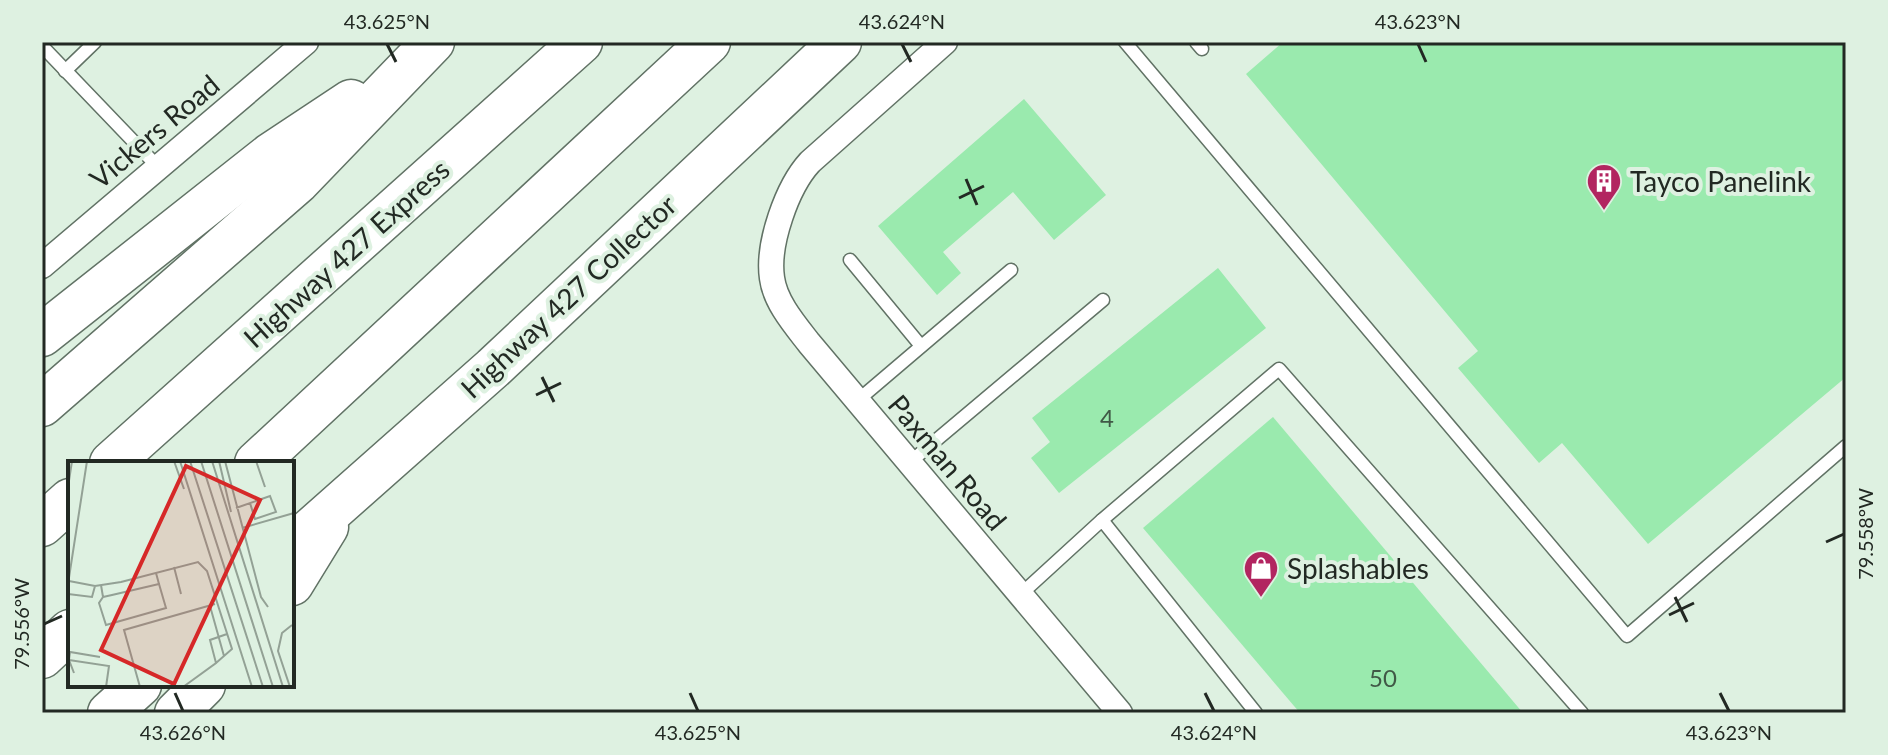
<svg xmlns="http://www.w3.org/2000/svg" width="1888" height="755" font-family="Lato,sans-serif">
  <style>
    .building { fill: #9aeaae }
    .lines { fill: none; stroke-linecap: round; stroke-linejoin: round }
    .service-casing { stroke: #617265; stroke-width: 15 }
    .minor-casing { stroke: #617265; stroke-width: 27 }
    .motorway-casing { stroke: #617265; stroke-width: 45 }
    .service { stroke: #fff; stroke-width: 12 }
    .minor { stroke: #fff; stroke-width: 24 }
    .motorway { stroke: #fff; stroke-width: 42 }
    .ticks { fill: none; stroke: #222923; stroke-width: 3 }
    .labels { text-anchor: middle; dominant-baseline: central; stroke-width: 8; stroke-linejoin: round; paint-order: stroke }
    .number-label { font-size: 24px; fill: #405946 }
    .street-label { font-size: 28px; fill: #222923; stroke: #def1e1 }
    .poi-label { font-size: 28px; fill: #222923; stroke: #def1e1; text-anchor: start }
    .inset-road { fill: none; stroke: #93a195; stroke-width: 2 }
    .view { fill: #d62828; fill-opacity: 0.15; stroke: #d62828; stroke-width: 4 }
    .inset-edge { fill: none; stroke: #222923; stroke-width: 4 }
    .neatline { fill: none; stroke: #222923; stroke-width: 3 }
    .ticks-label { font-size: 20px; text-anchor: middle; fill: #222923 }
  </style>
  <rect width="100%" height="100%" fill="#def1e1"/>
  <!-- building -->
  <g class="building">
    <path d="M1283,42H1846V377L1648,544L1562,443L1539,463L1458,368L1478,351L1246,74Z"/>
    <path d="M1024,99L1106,195L1054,240L1013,192L943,252L961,273L937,295L878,226Z"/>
    <path d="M1218,268L1266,328L1059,493L1031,458L1050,442L1032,418Z"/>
    <path d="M1273,417L1523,713H1300L1143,528Z"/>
  </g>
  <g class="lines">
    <!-- service casing -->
    <g class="service-casing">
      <g id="service">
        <path d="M1125,42L1627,636L1846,446"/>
        <path d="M1196,42L1202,49"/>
        <path d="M42,46L158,167"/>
        <path d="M65,71L95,42"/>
        <path d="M850,260L921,346"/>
        <path d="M857,401L1011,270"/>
        <path d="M909,463L1103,300"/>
        <path d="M1102,520L1279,369L1582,713"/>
        <path d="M1020,595L1102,520L1256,713"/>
      </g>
    </g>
    <!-- minor casing -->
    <g class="minor-casing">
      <g id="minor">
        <path d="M945,42L810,162C787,187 767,244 772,278C775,302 795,325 809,343L1120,713"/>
        <path d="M42,266L306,42"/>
      </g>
    </g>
    <!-- motorway casing -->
    <g class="motorway-casing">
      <g id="motorway">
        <path d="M42,335L271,154L351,101"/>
        <path d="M42,405L298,182L433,42"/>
        <path d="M111,463L581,42"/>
        <path d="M256,463L709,42"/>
        <path d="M42,525L70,500"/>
        <path d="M292,546L493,368L840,42"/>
        <path d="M292,584L327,527"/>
        <path d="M42,657L70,631"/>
        <path d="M109,713L140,685"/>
        <path d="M176,713L204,685"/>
      </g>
    </g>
    <!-- service -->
    <use href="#service" class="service"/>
    <!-- minor -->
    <use href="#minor" class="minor"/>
    <!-- motorway -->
    <use href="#motorway" class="motorway"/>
  </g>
  <!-- ticks -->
  <path class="ticks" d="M387,44L396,62M902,44L911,62M1418,44L1426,62M966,179L977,205M959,198L984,186M542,377L554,402M536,395L561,383M1826,542L1844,534M1675,597L1687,622M1669,615L1694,603M44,624L62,616M175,693L183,711M690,693L698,711M1205,693L1214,711M1720,693L1729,711"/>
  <!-- icons -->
  <defs>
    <g id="building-pin" transform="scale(1.8)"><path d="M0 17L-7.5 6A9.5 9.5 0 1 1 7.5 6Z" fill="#b22560" stroke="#def1e1"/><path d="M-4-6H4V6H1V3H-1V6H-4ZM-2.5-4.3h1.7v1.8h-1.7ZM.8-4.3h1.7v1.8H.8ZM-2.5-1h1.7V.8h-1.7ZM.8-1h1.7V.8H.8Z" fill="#fff"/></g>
    <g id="shop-pin" transform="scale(1.8)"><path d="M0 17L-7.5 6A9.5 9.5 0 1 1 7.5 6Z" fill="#b22560" stroke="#def1e1"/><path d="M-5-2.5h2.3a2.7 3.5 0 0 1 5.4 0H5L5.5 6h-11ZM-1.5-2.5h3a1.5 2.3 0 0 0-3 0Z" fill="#fff"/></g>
  </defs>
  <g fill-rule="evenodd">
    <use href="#building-pin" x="1604" y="181"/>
    <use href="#shop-pin" x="1261" y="568"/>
  </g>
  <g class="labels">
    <!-- number labels -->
    <g class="number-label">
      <text x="1107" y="417">4</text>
      <text x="1383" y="677">50</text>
    </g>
    <!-- street labels -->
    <g class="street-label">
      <text transform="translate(154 131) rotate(-40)">Vickers Road</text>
      <text transform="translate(346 253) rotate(-42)">Highway 427 Express</text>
      <text transform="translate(568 296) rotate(-43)">Highway 427 Collector</text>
      <text transform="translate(948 462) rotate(50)">Paxman Road</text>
    </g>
    <!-- poi labels -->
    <g class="poi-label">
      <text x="1630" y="181">Tayco Panelink</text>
      <text x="1287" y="568">Splashables</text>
    </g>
  </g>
  <!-- overview -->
  <g transform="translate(68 461)">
    <rect width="226" height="226" fill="#def1e1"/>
    <path class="inset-road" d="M106,0L116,28M112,0L184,226M122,0L195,226M133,0L205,226M144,0L215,226M151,0L163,51M157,0L193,136L200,146M188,0L197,26M0,26L4,0M168,47L202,35L208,51L187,58L182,42M174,67L226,52M106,106L113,133M1,120L27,125L53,121L130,101L139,110L164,188L148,202M0,123L19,0M33,124L35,136L44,134L91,123L88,112M0,133L24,136L27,125M35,136L31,142L38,164L98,147L91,123M142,145L156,195M1,199L2,191L32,196M6,212L1,199L41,205L38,226M72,226L56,169L147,143M115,226L148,202L142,179L159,173M222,226L210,190L214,172L224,164"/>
    <path class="view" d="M118,5L192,39L106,223L33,189Z"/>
    <rect width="226" height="226" class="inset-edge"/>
  </g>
  <!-- border -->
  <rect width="1888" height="755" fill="none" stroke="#def1e1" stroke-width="88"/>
  <rect x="44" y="44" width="1800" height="667" class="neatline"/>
  <g class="ticks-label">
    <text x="387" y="29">43.625°N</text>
    <text x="902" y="29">43.624°N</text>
    <text x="1418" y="29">43.623°N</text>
    <text transform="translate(1866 534) rotate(-90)" y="7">79.558°W</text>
    <text transform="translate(22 624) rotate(-90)" y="7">79.556°W</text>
    <text x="183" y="740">43.626°N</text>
    <text x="698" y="740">43.625°N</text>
    <text x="1214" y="740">43.624°N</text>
    <text x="1729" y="740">43.623°N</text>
  </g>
</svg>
